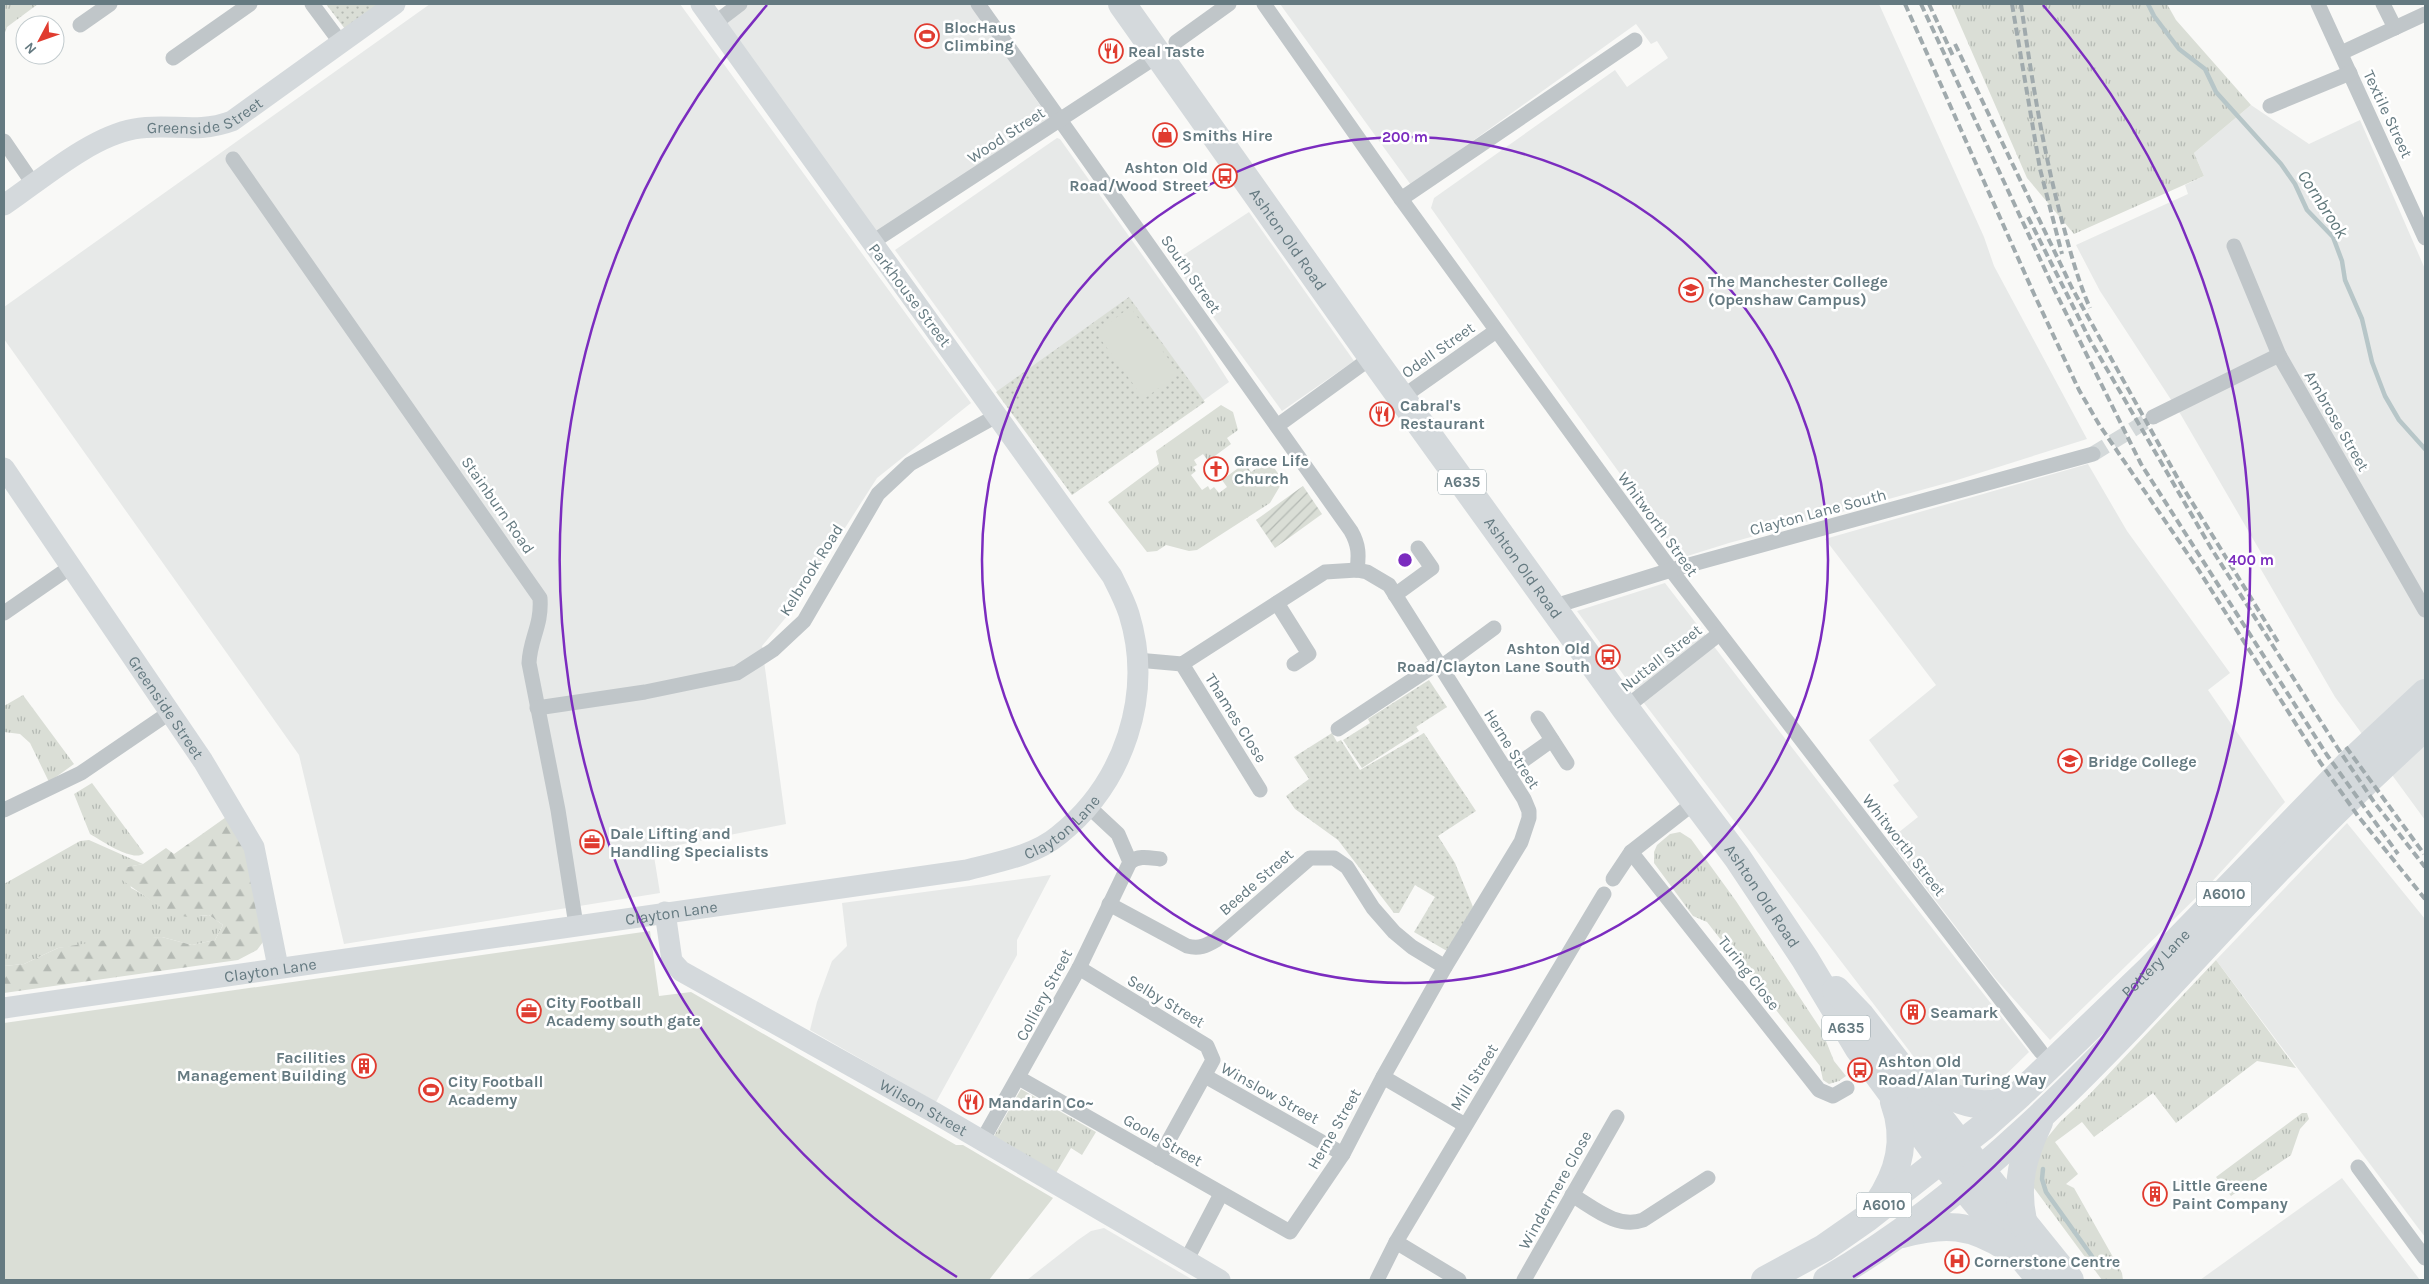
<svg xmlns="http://www.w3.org/2000/svg" width="2429" height="1284" font-family="Karla,sans-serif">
  <style>
    .built { fill: #e7e9e8 }
    .grass { fill: url(#grass-tufts) }
    .forest { fill: url(#forest-firs) }
    .park { fill: url(#park-dots) }
    .garden { fill: url(#garden-furrows) }
    .pitch { fill: #daded6 }
    .lines { fill: none; stroke-linecap: round; stroke-linejoin: round }
    .stream { stroke: #b7c6c8; stroke-width: 4.5 }
    .street-tunnel { stroke: #d4d9da; stroke-width: 15; stroke-dasharray: 15 8; stroke-linecap: butt }
    .street { stroke: #c0c6c9; stroke-width: 15 }
    .secondary { stroke: #d4d9dc; stroke-width: 21 }
    .highway { stroke: #d4d9dc; stroke-width: 28 }
    .rail { stroke: #a0aaad; stroke-width: 4; stroke-dasharray: 8 4; stroke-linecap: butt }
    .ring { fill: none; stroke: #7b2cbf; stroke-width: 2.5 }
    .labels { text-anchor: middle; dominant-baseline: central; stroke-width: 5; stroke-linejoin: round; paint-order: stroke }
    .shield { fill: #fff; stroke: #93a2a7; stroke-width: 1 }
    .shield-label { font-size: 15px; font-weight: bold; fill: #657a81 }
    .poi-label { font-size: 16px; font-weight: bold; fill: #657a81; stroke: #fff; text-anchor: start }
    .street-label { font-size: 16px; fill: #657a81; stroke: #fff }
    .water-label { font-size: 18px; font-style: italic; fill: #60787b; stroke: #fff }
    .centre { fill: #7b2cbf; stroke: #fff; stroke-width: 2.5 }
    .ring-label { font-size: 15px; text-anchor: middle; font-weight: bold; fill: #7b2cbf; stroke: #fff; stroke-width: 5; stroke-linejoin: round; paint-order: stroke }
  </style>
  <defs>
    <pattern id="grass-tufts" width="24" height="20" patternUnits="userSpaceOnUse" patternTransform="scale(1.25)"><rect width="24" height="20" fill="#daded6"/><path d="M3 7l-1-3M5 7V3M7 7l1-3M15 17l-1-3M17 17v-4M19 17l1-3" fill="none" stroke="#b4b9b3"/></pattern>
    <pattern id="forest-firs" width="22" height="20" patternUnits="userSpaceOnUse" patternTransform="scale(1.25)"><rect width="22" height="20" fill="#daded6"/><path d="M5 1l3.5 6h-7zM16 11l3.5 6h-7z" fill="#b4b9b3"/></pattern>
    <pattern id="park-dots" width="8" height="8" patternUnits="userSpaceOnUse" patternTransform="scale(1.25)"><rect width="8" height="8" fill="#daded6"/><path d="M2 2h.1M6 6h.1" fill="none" stroke="#b4b9b3" stroke-width="1.8" stroke-linecap="round"/></pattern>
    <pattern id="garden-furrows" width="10" height="10" patternUnits="userSpaceOnUse" patternTransform="scale(1.25)"><rect width="10" height="10" fill="#daded6"/><path d="M-1 1l2-2M0 10L10 0M9 11l2-2" fill="none" stroke="#b4b9b3"/></pattern>
  </defs>
  <rect width="100%" height="100%" fill="#f9f9f7"/>
  <!-- built -->
  <g class="built">
    <path d="M430,4H680L971,403L877,478L793,609L762,646L786,824L653,850L660,893L344,944L299,755L4,339V307Z"/>
    <path d="M743,4H970L1051,121L874,238L719,21Z"/>
    <path d="M1280,4H1879L1984,237L1994,266L2087,439L1954,481L1729,543L1681,558L1545,370L1431,208L1434,198L1615,70L1627,87L1668,58L1657,41L1651,44L1636,24L1411,185Z"/>
    <path d="M2251,105L2309,144L2360,120L2425,269V820L2335,697L2259,566L2267,563L2181,415L2100,291L2076,245L2188,194L2185,185L2204,176L2194,153Z"/>
    <path d="M1057,138L1060,139L1197,332L1229,382L1072,495L895,250Z"/>
    <path d="M1249,212L1354,361L1282,411L1173,262Z"/>
    <path d="M2088,464L2127,531L2230,673L2208,690L2285,802L2207,887L2050,1040L1995,978L1889,840L1918,817L1893,785L1899,781L1869,740L1936,685L1825,539Z"/>
    <path d="M1665,583L1885,868L2029,1052L1988,1092L1963,1095L1914,1057L1644,703L1577,611Z"/>
    <path d="M2347,823L2425,919V1237L2216,960Z"/>
    <path d="M1051,875L1017,940V955L936,1102L810,1030L817,1002L832,961L847,946L842,903Z"/>
    <path d="M2342,1178L2420,1280H2200Z"/>
    <path d="M1104,1228L1193,1280H1027L1078,1240L1091,1231Z"/>
  </g>
  <!-- grass -->
  <g class="grass">
    <path d="M4,4H38L7,27L4,35Z"/>
    <path d="M1951,4H2167L2176,20L2251,105L2194,153L2204,176L2074,234L2027,178Z"/>
    <path d="M1221,405L1233,412L1238,430L1227,438L1231,444L1208,461L1203,454L1194,460L1197,465L1193,467L1196,471L1191,475L1202,490L1208,486L1210,490L1214,487L1219,493L1227,487L1222,480L1245,463L1251,472L1269,460L1283,481L1270,503L1197,550L1189,551L1166,545L1157,551L1147,552L1108,502L1159,464L1156,451Z"/>
    <path d="M23,695L74,764L49,782L30,743L20,734L4,732V706Z"/>
    <path d="M92,783L144,853C134,863 102,841 90,834L74,794Z"/>
    <path d="M1680,832L1691,839L1736,901L1822,1031L1834,1061L1846,1076L1839,1081L1829,1084L1823,1080L1820,1066L1707,922L1693,916L1654,863V852L1657,845L1670,834Z"/>
    <path d="M89,840L143,864L127,867L131,888C166,906 165,920 209,915L223,925L215,940L192,945L162,937L58,948L24,964L4,966V884L80,841Z"/>
    <path d="M2216,960L2296,1068L2257,1061L2176,1123L2153,1093L2094,1137L2082,1122L2055,1142L2078,1174L2066,1184L2074,1188L2122,1273L2123,1280H2102L2034,1188L2033,1177L2042,1144L2060,1122L2087,1097Z"/>
    <path d="M1021,1089L1096,1132L1082,1155L1071,1148L1056,1173L994,1136Z"/>
    <path d="M2302,1113H2307L2309,1119L2300,1129L2291,1155L2231,1196L2216,1177Z"/>
  </g>
  <!-- forest -->
  <path class="forest" d="M229,815L243,841L263,942L257,950L238,960L4,993V966L24,964L58,948L112,939L162,937L192,945L215,940L223,925L209,915L188,917L170,914L119,878L127,867L143,864L166,848L174,854Z"/>
  <!-- park -->
  <g class="park">
    <path d="M326,4H380L345,29Z"/>
    <path d="M1129,297L1205,402L1072,495L996,392Z"/>
    <path d="M1429,680L1447,707L1416,727L1419,731L1362,768L1343,740L1370,723L1368,719Z"/>
    <path d="M1332,733L1337,742L1341,740L1360,770L1424,733L1476,811L1438,836L1455,863L1473,907L1447,951L1414,932L1435,897L1415,885L1399,913H1394L1338,840L1295,809L1286,796L1309,779L1294,757Z"/>
  </g>
  <!-- garden -->
  <path class="garden" d="M1303,486L1322,514L1275,548L1256,520Z"/>
  <!-- pitch -->
  <g class="pitch">
    <path d="M1130,307L1179,373L1144,399L1096,333Z"/>
    <path d="M650,931L659,996L691,992L956,1145H963L1053,1198L989,1280H4V1023Z"/>
  </g>
  <g class="lines">
    <!-- stream -->
    <g class="stream">
      <path d="M2148,4L2154,16L2179,49L2205,69L2216,92L2281,164L2295,184L2307,210L2333,237L2342,261L2345,280L2362,319L2372,362L2385,396L2399,420L2425,449"/>
      <path d="M2043,1169L2042,1179L2046,1192L2096,1262"/>
    </g>
    <!-- street-tunnel -->
    <path class="street-tunnel" d="M2093,454L2153,417"/>
    <!-- street -->
    <g class="street">
      <path d="M312,4L341,43"/>
      <path d="M978,4L1351,531C1359,545 1359,555 1357,570"/>
      <path d="M1264,4L1401,199L1671,570L2041,1052"/>
      <path d="M2318,4L2425,238"/>
      <path d="M2383,4L2395,28"/>
      <path d="M715,23L740,4"/>
      <path d="M80,25L110,4"/>
      <path d="M1176,42L1229,4"/>
      <path d="M2341,53L2425,14"/>
      <path d="M173,58L250,4"/>
      <path d="M2270,106L2350,73"/>
      <path d="M4,141L34,185"/>
      <path d="M233,159L540,598C542,626 530,638 529,663L558,810L576,925"/>
      <path d="M1401,199L1635,40"/>
      <path d="M871,243L1159,55"/>
      <path d="M2234,246L2279,355L2425,610"/>
      <path d="M1401,398L1496,331"/>
      <path d="M2153,417L2279,355"/>
      <path d="M1277,426L1372,357"/>
      <path d="M1395,595L1432,568L1418,548"/>
      <path d="M1277,603L1309,654L1294,664"/>
      <path d="M1552,607L1671,570L2093,454"/>
      <path d="M4,613L72,566"/>
      <path d="M1182,664L1260,790"/>
      <path d="M1441,667L1494,628"/>
      <path d="M537,708L645,692L737,673L773,650L804,621L878,494L910,464L998,415"/>
      <path d="M1625,708L1719,634"/>
      <path d="M1538,718L1567,763"/>
      <path d="M1338,729L1438,663"/>
      <path d="M1507,772L1552,740"/>
      <path d="M4,810L81,773L169,713"/>
      <path d="M1631,852L1819,1090L1833,1096L1847,1088"/>
      <path d="M1130,862C1139,855 1150,858 1160,859"/>
      <path d="M1613,879L1631,852L1695,802"/>
      <path d="M1109,904L1187,946C1199,949 1206,946 1216,940L1310,858H1334L1347,867L1373,908L1394,932L1412,947L1445,967"/>
      <path d="M1079,968L1207,1046L1213,1060L1159,1158"/>
      <path d="M1205,1076L1343,1154"/>
      <path d="M1383,1077L1465,1125"/>
      <path d="M1019,1078L1290,1232L1343,1154L1383,1077L1445,967L1521,842L1529,818V811L1524,799L1389,585L1367,572L1357,570L1325,572L1182,664L1137,660"/>
      <path d="M982,1141L1079,968L1130,862L1118,834L1088,806"/>
      <path d="M2358,1167L2425,1258"/>
      <path d="M1572,1195C1594,1208 1617,1229 1643,1220L1708,1178"/>
      <path d="M1396,1242L1459,1280"/>
      <path d="M1186,1261L1221,1194"/>
      <path d="M1377,1280L1396,1242L1604,894"/>
      <path d="M1524,1280L1617,1117"/>
    </g>
    <!-- secondary -->
    <g class="secondary">
      <path id="s1" d="M4,205C41,180 90,137 134,129C170,122 194,135 232,121L395,4"/>
      <path id="s2" d="M4,468L203,761L254,847L278,967"/>
      <path id="s3" d="M665,912L672,961L681,971L935,1113L1220,1280"/>
      <path id="s4" d="M4,1008L967,870C997,862 1034,856 1059,835C1124,783 1154,695 1129,614C1125,601 1118,588 1112,576L701,4"/>
    </g>
    <!-- highway -->
    <g class="highway">
      <path id="s5" d="M1122,4L1372,357L1625,708L1737,857L1805,959L1859,1049L1941,1160L2041,1280"/>
      <path d="M1836,990L1861,1016L1961,1145L2070,1280"/>
      <path d="M1915,1072C1944,1095 1976,1116 2014,1097"/>
      <path d="M1877,1205C1899,1173 1908,1140 1894,1102"/>
      <path d="M2023,1221C2015,1183 2023,1156 2039,1122"/>
      <path d="M1902,1234C1945,1222 1971,1224 2008,1248"/>
      <path id="s6" d="M1765,1280L1824,1248L1867,1218L1983,1127L2020,1094L2150,969L2351,762L2425,693"/>
      <path d="M1827,1280C1989,1186 2114,1044 2241,908C2300,845 2361,785 2425,727"/>
    </g>
    <!-- rail -->
    <g class="rail">
      <path d="M1905,4L2034,294L2079,390L2100,426L2198,569L2320,762L2358,816L2425,899"/>
      <path d="M1921,4L2054,289L2141,464L2327,755L2398,854"/>
      <path d="M1929,4L1954,58"/>
      <path d="M2012,4L2040,169L2062,254"/>
      <path d="M2021,4C2032,81 2044,157 2065,232C2072,258 2079,283 2090,308"/>
      <path d="M1955,44L2072,288L2182,486L2278,642"/>
      <path d="M2028,217L2090,340L2211,548L2337,747L2374,802L2425,867"/>
      <path d="M2346,747L2424,854"/>
    </g>
  </g>
  <!-- distance rings -->
  <g class="ring">
    <circle cx="1405" cy="560" r="423"/>
    <path d="M957 1277A846 846 0 0 1 767 5M2043 5A846 846 0 0 1 1853 1277"/>
  </g>
  <!-- icons -->
  <defs>
    <g id="stadium-ring" transform="scale(1.25)"><circle r="9.5" fill="#fff" stroke="#e03c30" stroke-width="1.5"/><path d="M0-5a6.5 5 0 1 0 0 10a6.5 5 0 1 0 0-10ZM-3.5-1.8h7v3.6h-7Z" fill="#e03c30"/></g>
    <g id="restaurant-ring" transform="scale(1.25)"><circle r="9.5" fill="#fff" stroke="#e03c30" stroke-width="1.5"/><path d="M-5-6h1v4h1v-4h1v4h1v-4h1v5L-1.5 .5V6h-2V.5L-5-1ZM5-6V6H3V1.5H1.5Q1.5-4 5-6Z" fill="#e03c30"/></g>
    <g id="shop-ring" transform="scale(1.25)"><circle r="9.5" fill="#fff" stroke="#e03c30" stroke-width="1.5"/><path d="M-5-2.5h2.3a2.7 3.5 0 0 1 5.4 0H5L5.5 6h-11ZM-1.5-2.5h3a1.5 2.3 0 0 0-3 0Z" fill="#e03c30"/></g>
    <g id="bus-ring" transform="scale(1.25)"><circle r="9.5" fill="#fff" stroke="#e03c30" stroke-width="1.5"/><path d="M-5-6H5V4H4V6H2V4H-2V6H-4V4H-5ZM-3.5-4V0h7V-4ZM-3.5 1.2v1.5H-2V1.2ZM2 1.2v1.5H3.5V1.2Z" fill="#e03c30"/></g>
    <g id="university-ring" transform="scale(1.25)"><circle r="9.5" fill="#fff" stroke="#e03c30" stroke-width="1.5"/><path d="M0-5L7-2L0 1L-7-2ZM-4 1L0 2.5L4 1V4Q0 6-4 4Z" fill="#e03c30"/></g>
    <g id="church-ring" transform="scale(1.25)"><circle r="9.5" fill="#fff" stroke="#e03c30" stroke-width="1.5"/><path d="M-1.2-6h2.4v3.5h3.3v2.4h-3.3V6h-2.4V-.1h-3.3v-2.4h3.3Z" fill="#e03c30"/></g>
    <g id="office-ring" transform="scale(1.25)"><circle r="9.5" fill="#fff" stroke="#e03c30" stroke-width="1.5"/><path d="M-6-3h4V-5.5h4V-3h4V5H-6ZM-1-4.5V-3h2v-1.5ZM-6 0V1H6V0Z" fill="#e03c30"/></g>
    <g id="building-ring" transform="scale(1.25)"><circle r="9.5" fill="#fff" stroke="#e03c30" stroke-width="1.5"/><path d="M-4-6H4V6H1V3H-1V6H-4ZM-2.5-4.3h1.7v1.8h-1.7ZM.8-4.3h1.7v1.8H.8ZM-2.5-1h1.7V.8h-1.7ZM.8-1h1.7V.8H.8Z" fill="#e03c30"/></g>
    <g id="hospital-ring" transform="scale(1.25)"><circle r="9.5" fill="#fff" stroke="#e03c30" stroke-width="1.5"/><path d="M-5-5h3v3.5h4V-5h3V5h-3V1.5h-4V5h-3Z" fill="#e03c30"/></g>
  </defs>
  <g fill-rule="evenodd">
    <use href="#stadium-ring" x="927" y="36"/>
    <use href="#restaurant-ring" x="1111" y="51"/>
    <use href="#shop-ring" x="1165" y="135"/>
    <use href="#bus-ring" x="1225" y="176"/>
    <use href="#university-ring" x="1691" y="290"/>
    <use href="#restaurant-ring" x="1382" y="414"/>
    <use href="#church-ring" x="1216" y="469"/>
    <use href="#bus-ring" x="1608" y="657"/>
    <use href="#university-ring" x="2070" y="761"/>
    <use href="#office-ring" x="592" y="842"/>
    <use href="#office-ring" x="529" y="1011"/>
    <use href="#building-ring" x="1913" y="1012"/>
    <use href="#building-ring" x="364" y="1066"/>
    <use href="#bus-ring" x="1860" y="1070"/>
    <use href="#stadium-ring" x="431" y="1090"/>
    <use href="#restaurant-ring" x="971" y="1102"/>
    <use href="#building-ring" x="2155" y="1194"/>
    <use href="#hospital-ring" x="1957" y="1261"/>
  </g>
  <g class="labels">
    <!-- shield labels -->
    <g class="shield">
      <rect x="1438" y="469.5" width="48" height="25" rx="4"/>
      <rect x="2196.5" y="881.5" width="55" height="25" rx="4"/>
      <rect x="1822" y="1015.5" width="48" height="25" rx="4"/>
      <rect x="1856.5" y="1192.5" width="55" height="25" rx="4"/>
    </g>
    <g class="shield-label">
      <text x="1462" y="482">A635</text>
      <text x="2224" y="894">A6010</text>
      <text x="1846" y="1028">A635</text>
      <text x="1884" y="1205">A6010</text>
    </g>
    <!-- poi labels -->
    <g class="poi-label">
      <text x="944" y="27">BlocHaus<tspan x="944" dy="18">Climbing</tspan></text>
      <text x="1128" y="51">Real Taste</text>
      <text x="1182" y="135">Smiths Hire</text>
      <text x="1208" y="167" text-anchor="end">Ashton Old<tspan x="1208" dy="18">Road/Wood Street</tspan></text>
      <text x="1708" y="281">The Manchester College<tspan x="1708" dy="18">(Openshaw Campus)</tspan></text>
      <text x="1400" y="405">Cabral's<tspan x="1400" dy="18">Restaurant</tspan></text>
      <text x="1234" y="460">Grace Life<tspan x="1234" dy="18">Church</tspan></text>
      <text x="1590" y="648" text-anchor="end">Ashton Old<tspan x="1590" dy="18">Road/Clayton Lane South</tspan></text>
      <text x="2088" y="761">Bridge College</text>
      <text x="610" y="833">Dale Lifting and<tspan x="610" dy="18">Handling Specialists</tspan></text>
      <text x="546" y="1002">City Football<tspan x="546" dy="18">Academy south gate</tspan></text>
      <text x="1930" y="1012">Seamark</text>
      <text x="346" y="1057" text-anchor="end">Facilities<tspan x="346" dy="18">Management Building</tspan></text>
      <text x="1878" y="1061">Ashton Old<tspan x="1878" dy="18">Road/Alan Turing Way</tspan></text>
      <text x="448" y="1081">City Football<tspan x="448" dy="18">Academy</tspan></text>
      <text x="988" y="1102">Mandarin Co~</text>
      <text x="2172" y="1185">Little Greene<tspan x="2172" dy="18">Paint Company</tspan></text>
      <text x="1974" y="1261">Cornerstone Centre</text>
    </g>
    <!-- street labels -->
    <g class="street-label">
      <text stroke="none"><textPath href="#s1" startOffset="225">Greenside Street</textPath></text>
      <text transform="translate(2388 114) rotate(65)">Textile Street</text>
      <text transform="translate(1006 135) rotate(-33)">Wood Street</text>
      <text stroke="none"><textPath href="#s5" startOffset="288">Ashton Old Road</textPath></text>
      <text transform="translate(1191 274) rotate(55)">South Street</text>
      <text transform="translate(910 295) rotate(53)">Parkhouse Street</text>
      <text transform="translate(1438 350) rotate(-35)">Odell Street</text>
      <text transform="translate(2337 421) rotate(60)">Ambrose Street</text>
      <text transform="translate(498 505) rotate(55)">Stainburn Road</text>
      <text transform="translate(1818 512) rotate(-15)">Clayton Lane South</text>
      <text transform="translate(1658 524) rotate(54)">Whitworth Street</text>
      <text stroke="none"><textPath href="#s5" startOffset="692">Ashton Old Road</textPath></text>
      <text transform="translate(811 570) rotate(-58)">Kelbrook Road</text>
      <text transform="translate(1661 658) rotate(-38)">Nuttall Street</text>
      <text stroke="none"><textPath href="#s2" startOffset="289">Greenside Street</textPath></text>
      <text transform="translate(1236 718) rotate(58)">Thames Close</text>
      <text transform="translate(1512 749) rotate(58)">Herne Street</text>
      <text stroke="none"><textPath href="#s4" startOffset="1079">Clayton Lane</textPath></text>
      <text transform="translate(1904 845) rotate(52)">Whitworth Street</text>
      <text transform="translate(1256 882) rotate(-41)">Beede Street</text>
      <text stroke="none"><textPath href="#s5" startOffset="1098">Ashton Old Road</textPath></text>
      <text stroke="none"><textPath href="#s4" startOffset="674">Clayton Lane</textPath></text>
      <text stroke="none"><textPath href="#s6" startOffset="505">Pottery Lane</textPath></text>
      <text stroke="none"><textPath href="#s4" startOffset="269">Clayton Lane</textPath></text>
      <text transform="translate(1749 973) rotate(52)">Turing Close</text>
      <text transform="translate(1044 995) rotate(-62)">Colliery Street</text>
      <text transform="translate(1166 1001) rotate(31)">Selby Street</text>
      <text transform="translate(1474 1077) rotate(-58)">Mill Street</text>
      <text transform="translate(1270 1093) rotate(29)">Winslow Street</text>
      <text stroke="none"><textPath href="#s3" startOffset="341">Wilson Street</textPath></text>
      <text transform="translate(1334 1129) rotate(-60)">Herne Street</text>
      <text transform="translate(1163 1140) rotate(30)">Goole Street</text>
      <text transform="translate(1555 1190) rotate(-61)">Windermere Close</text>
    </g>
    <!-- water labels -->
    <g class="water-label">
      <text transform="translate(2323 204) rotate(57)">Cornbrook</text>
    </g>
  </g>
  <circle cx="1405" cy="560" r="8" class="centre"/>
  <g class="ring-label">
    <text x="1405" y="142">200 m</text>
    <text x="2251" y="565">400 m</text>
  </g>
  <!-- border -->
  <rect width="2429" height="1284" fill="none" stroke="#657a81" stroke-width="10"/>
  <!-- north arrow -->
  <g transform="translate(40 40) rotate(229)"><circle r="24" fill="#ffffff" stroke="#c1cacd"/>
  <path d="M0-4L9 19L0 12L-9 19Z" fill="#e03c30"/>
  <text y="-8" font-size="14" font-weight="bold" text-anchor="middle" fill="#657a81">N</text>
  </g>
</svg>
